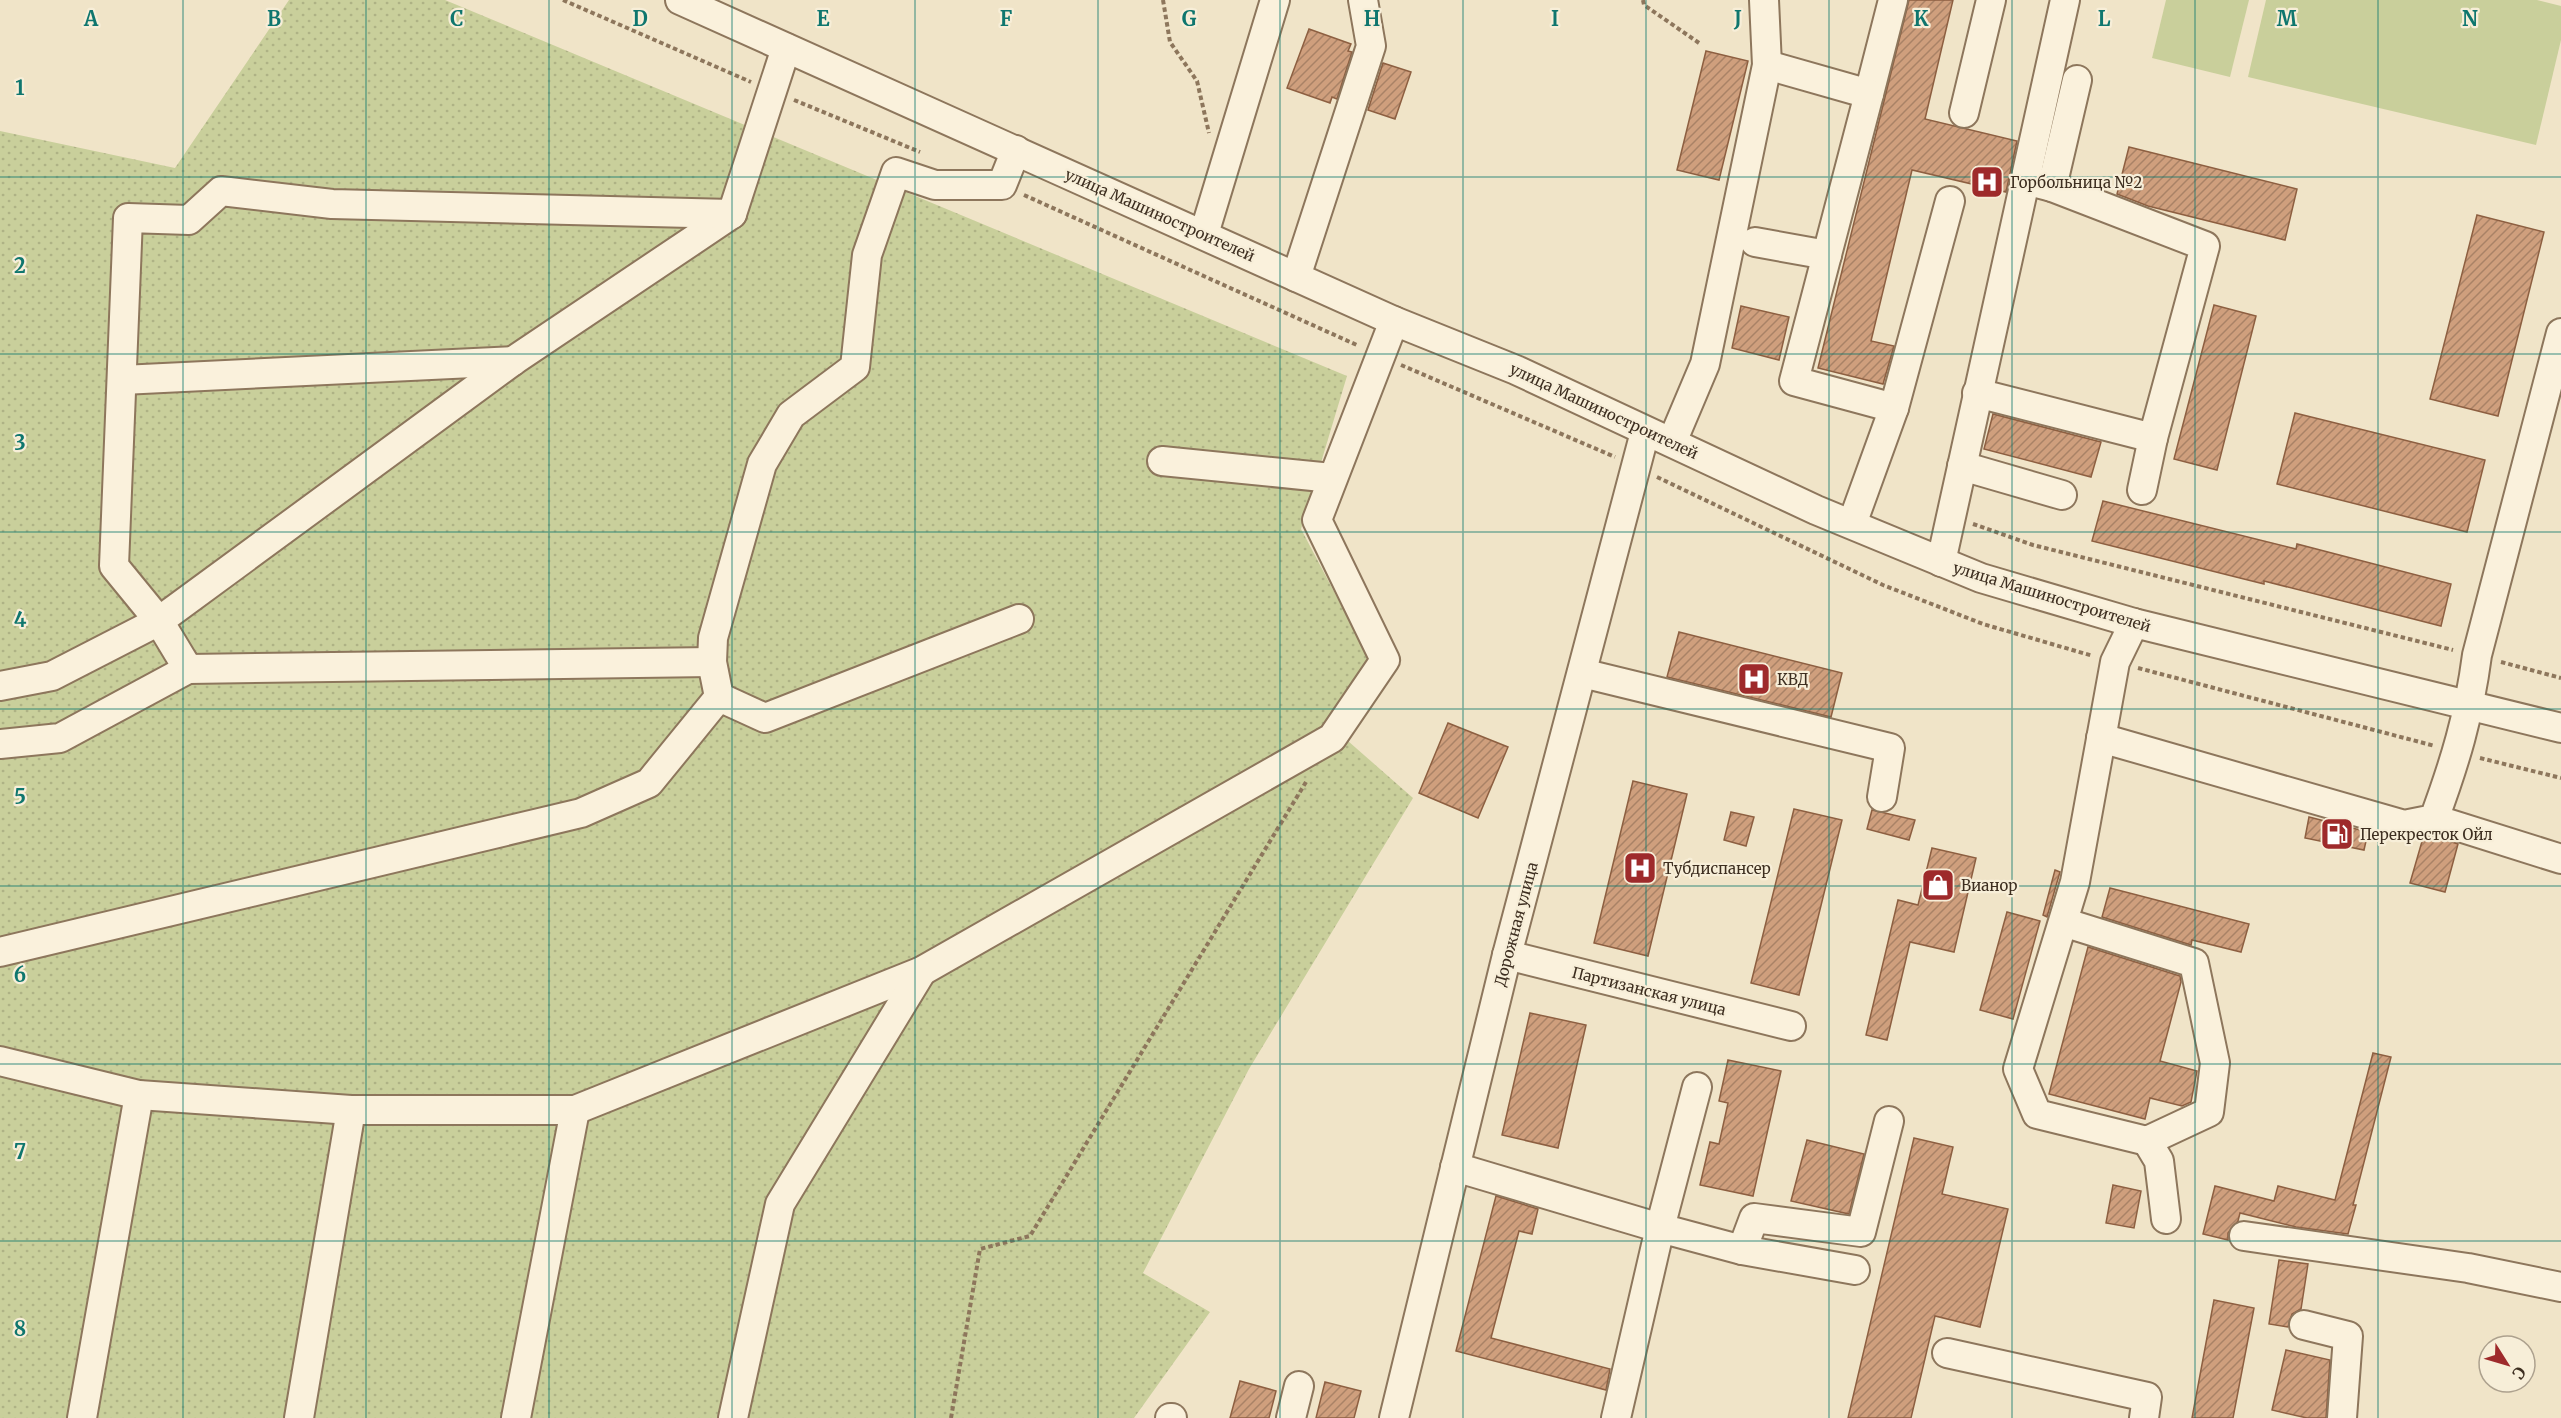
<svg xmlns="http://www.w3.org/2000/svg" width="2561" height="1418" font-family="Merriweather,serif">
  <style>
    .green { fill: url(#green-dots) }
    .pitch { fill: #c9cf9b }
    .building { fill: url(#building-hatch); stroke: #8d5f41; stroke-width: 1.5 }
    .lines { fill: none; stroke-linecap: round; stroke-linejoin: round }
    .minor-casing { stroke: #8d765c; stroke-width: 32 }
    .path { stroke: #8d765c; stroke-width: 4; stroke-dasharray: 4.5 3; stroke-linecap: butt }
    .minor { stroke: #faf1dc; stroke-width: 28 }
    .grid { fill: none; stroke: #0f766e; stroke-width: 1.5; stroke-opacity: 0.55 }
    .labels { text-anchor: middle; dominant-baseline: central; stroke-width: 4.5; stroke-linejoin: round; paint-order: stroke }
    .poi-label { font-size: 15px; fill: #3d2e20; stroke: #f7eed8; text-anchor: start }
    .street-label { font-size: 15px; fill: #3d2e20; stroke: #f7eed8 }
    .grid-label { font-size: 20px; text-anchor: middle; font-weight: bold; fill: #0f766e; stroke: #f7eed8; stroke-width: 4.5; stroke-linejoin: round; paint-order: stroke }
  </style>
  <defs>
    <pattern id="green-dots" width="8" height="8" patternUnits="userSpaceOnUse" patternTransform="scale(1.5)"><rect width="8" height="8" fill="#c9cf9b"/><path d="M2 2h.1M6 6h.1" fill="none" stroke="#aeb285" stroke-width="1.8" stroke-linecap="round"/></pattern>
    <pattern id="building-hatch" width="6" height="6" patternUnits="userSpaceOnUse" patternTransform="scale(1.5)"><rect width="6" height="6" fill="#cf9f7d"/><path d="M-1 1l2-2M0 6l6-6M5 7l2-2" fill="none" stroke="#a98266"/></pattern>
  </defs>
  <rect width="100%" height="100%" fill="#f0e4c8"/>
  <!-- green -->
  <path class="green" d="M289,0H445L1347,376L1301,529L1378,675L1340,734L1413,798L1249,1069L1143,1273L1210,1312L1134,1418H0V131L175,168Z"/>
  <!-- pitch -->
  <g class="pitch">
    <path d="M2166,0H2249L2230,77L2152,58Z"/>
    <path d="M2266,0H2537L2561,6V40L2536,145L2248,77Z"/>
  </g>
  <!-- building -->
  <g class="building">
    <path d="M1909,0H1953L1925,119L2017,141L2006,192L1912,170L1871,341L1894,346L1883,384L1818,368Z"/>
    <path d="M1309,29L1351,44L1348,51L1352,52L1337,99L1332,97L1330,103L1287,88Z"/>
    <path d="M1706,51L1748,61L1719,180L1677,170Z"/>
    <path d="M1383,63L1411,72L1395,119L1368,110Z"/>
    <path d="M2129,147L2297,189L2285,240L2148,206L2117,194Z"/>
    <path d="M2477,215L2544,232L2498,416L2430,399Z"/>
    <path d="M2214,305L2256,316L2217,470L2174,459Z"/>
    <path d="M1741,306L1789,317L1779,360L1732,348Z"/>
    <path d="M2295,413L2485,460L2467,532L2277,484Z"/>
    <path d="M1993,414L2101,442L2091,477L1984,449Z"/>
    <path d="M2103,501L2296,549L2297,544L2451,584L2441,626L2264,581V584L2092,541Z"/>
    <path d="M1679,632L1842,673L1831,717L1667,677Z"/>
    <path d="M1448,723L1508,747L1478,818L1419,793Z"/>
    <path d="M1633,781L1687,794L1648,956L1594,943Z"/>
    <path d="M1794,809L1842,820L1799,995L1751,983Z"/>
    <path d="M1872,810L1915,820L1909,840L1867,829Z"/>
    <path d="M1731,812L1754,817L1746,846L1724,840Z"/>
    <path d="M2309,817L2368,832L2364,850L2305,838Z"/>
    <path d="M2433,836L2458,844L2445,892L2410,883L2423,838Z"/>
    <path d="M1932,848L1976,858L1954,952L1910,942L1887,1040L1866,1035L1898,900L1918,905Z"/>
    <path d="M2055,870L2060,872L2047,917L2043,915Z"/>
    <path d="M2110,888L2249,924L2241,952L2192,940L2191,945L2102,917Z"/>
    <path d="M2007,912L2040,921L2013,1019L1980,1010Z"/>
    <path d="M2088,947L2180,976L2181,982L2160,1061L2197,1071L2191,1102L2182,1106L2150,1098L2145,1119L2049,1094Z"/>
    <path d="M1530,1013L1586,1025L1558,1148L1502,1135Z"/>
    <path d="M2373,1053L2391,1057L2353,1205H2356L2348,1234L2296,1227L2240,1213L2238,1221L2228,1233V1240L2203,1234L2215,1186L2274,1201L2278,1186L2335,1200Z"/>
    <path d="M1728,1060L1781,1071L1753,1196L1700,1185L1710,1142L1719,1144L1728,1103L1719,1101Z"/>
    <path d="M1914,1138L1953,1147L1942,1194L2008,1209L1980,1327L1935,1316L1911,1418H1848Z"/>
    <path d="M1807,1140L1864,1154L1849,1214L1791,1201Z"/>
    <path d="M2113,1185L2141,1191L2134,1228L2106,1223Z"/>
    <path d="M1496,1196L1538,1209L1532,1234L1519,1231L1491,1338L1610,1369L1606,1390L1456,1351Z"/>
    <path d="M2279,1260L2308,1264L2301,1309L2292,1314L2288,1327L2269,1324Z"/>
    <path d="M2214,1300L2254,1308L2233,1418H2192Z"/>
    <path d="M2286,1350L2330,1360L2326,1418H2307L2272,1410Z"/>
    <path d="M1240,1381L1276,1391L1269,1418H1230Z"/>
    <path d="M1325,1382L1361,1391L1354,1418H1316Z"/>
  </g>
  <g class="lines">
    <!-- minor casing -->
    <g class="minor-casing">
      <g id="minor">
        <path d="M680,0L1394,321L1516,370L1816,510L1981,578L2134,623L2561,728"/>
        <path d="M1767,65L1869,94L1893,0"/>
        <path d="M1869,94L1794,381L1894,408"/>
        <path d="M1964,113L1991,0"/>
        <path d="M2033,182L2052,187L2077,80"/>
        <path d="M1204,234L1275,0"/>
        <path d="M1755,242L1827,255"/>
        <path d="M1296,277L1371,46L1363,0"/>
        <path d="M122,380L513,361"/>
        <path d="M1977,393L2153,438L2205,246L2052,187"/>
        <path d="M1672,442L1705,364L1767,65L1764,0"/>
        <path d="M1162,461L1332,478"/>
        <path d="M1962,466L2062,495"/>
        <path d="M2142,490L2153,438"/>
        <path d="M1852,524L1894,408L1950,201"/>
        <path d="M1941,562L2065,0"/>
        <path d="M712,662L188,669L159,621L513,361L732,214L786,48"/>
        <path d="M1582,673L1890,748L1882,797"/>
        <path d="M0,686L52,676L159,621L114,566L128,218L189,220L221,191L332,204L732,214"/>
        <path d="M719,697L765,718L1019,619"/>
        <path d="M2101,738L2404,825L2434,819C2455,762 2469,716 2477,655L2561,333"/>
        <path d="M0,744L60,738L188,669"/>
        <path d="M2434,819L2561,859"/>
        <path d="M2063,922L2194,963L2215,1063L2209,1112L2147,1141L2037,1114L2018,1069L2075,882L2115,662L2134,623"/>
        <path d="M0,952L581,813L649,783L719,697L712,662L713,638L762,464L791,415L855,367L867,255L896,172L935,185H1002L1016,150"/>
        <path d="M1507,955L1791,1026"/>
        <path d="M0,1061L139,1095L351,1110H575L922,971L1332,738L1385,660L1317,520L1394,321"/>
        <path d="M1697,1087L1660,1228L1742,1250L1855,1270"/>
        <path d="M2147,1141L2159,1161L2166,1219"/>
        <path d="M1455,1167L1660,1228L1616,1418"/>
        <path d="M2244,1236L2468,1268L2561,1287"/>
        <path d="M1742,1250L1754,1218L1861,1232L1889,1121"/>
        <path d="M2304,1325L2348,1336L2342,1418"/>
        <path d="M1947,1353L2147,1397L2144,1418"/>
        <path d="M82,1418L139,1095"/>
        <path d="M299,1418L351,1110"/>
        <path d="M516,1418L575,1110"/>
        <path d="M733,1418L780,1204L922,971"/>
        <path d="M1170,1418H1172"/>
        <path d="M1291,1418L1299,1386"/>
        <path d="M1394,1418L1507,955L1645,432"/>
      </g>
    </g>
    <!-- path -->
    <g class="path">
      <path d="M563,0L751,82"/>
      <path d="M1163,0L1170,42L1197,81L1209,133"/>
      <path d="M1643,0L1644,5L1699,43"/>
      <path d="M794,100L920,152"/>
      <path d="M1024,195L1359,346"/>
      <path d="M1401,365L1615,457"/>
      <path d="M1657,477L1883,585L1983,624L2093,656"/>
      <path d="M1973,524L2033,545L2453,650"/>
      <path d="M2501,662L2561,678"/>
      <path d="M2138,668L2435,746"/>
      <path d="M2480,758L2561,778"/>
      <path d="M951,1418L980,1249L1030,1236L1306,782"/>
    </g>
    <!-- minor -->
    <use href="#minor" class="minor"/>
  </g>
  <!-- grid -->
  <path class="grid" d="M183,0V1418M366,0V1418M549,0V1418M732,0V1418M915,0V1418M1098,0V1418M1280,0V1418M1463,0V1418M1646,0V1418M1829,0V1418M2012,0V1418M2195,0V1418M2378,0V1418M0,177H2561M0,354H2561M0,532H2561M0,709H2561M0,886H2561M0,1064H2561M0,1241H2561"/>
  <!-- icons -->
  <defs>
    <g id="hospital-square" transform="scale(1.725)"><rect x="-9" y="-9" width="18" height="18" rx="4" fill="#9e2a2b" stroke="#f7eed8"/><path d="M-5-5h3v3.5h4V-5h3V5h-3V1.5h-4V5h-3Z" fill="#fff"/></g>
    <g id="fuel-square" transform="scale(1.725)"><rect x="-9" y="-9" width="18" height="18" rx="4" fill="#9e2a2b" stroke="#f7eed8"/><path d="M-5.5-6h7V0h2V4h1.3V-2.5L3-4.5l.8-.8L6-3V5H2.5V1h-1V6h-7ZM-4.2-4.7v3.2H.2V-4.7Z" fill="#fff"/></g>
    <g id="shop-square" transform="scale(1.725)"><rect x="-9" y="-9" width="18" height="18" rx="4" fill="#9e2a2b" stroke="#f7eed8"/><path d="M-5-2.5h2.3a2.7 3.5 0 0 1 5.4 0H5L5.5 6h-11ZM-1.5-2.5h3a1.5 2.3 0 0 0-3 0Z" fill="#fff"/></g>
  </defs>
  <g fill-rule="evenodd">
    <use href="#hospital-square" x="1987" y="182"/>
    <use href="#hospital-square" x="1754" y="679"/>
    <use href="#fuel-square" x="2337" y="834"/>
    <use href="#hospital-square" x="1640" y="868"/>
    <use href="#shop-square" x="1938" y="885"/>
  </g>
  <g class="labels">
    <!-- poi labels -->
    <g class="poi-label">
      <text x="2010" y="182">Горбольница №2</text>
      <text x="1777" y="679">КВД</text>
      <text x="2360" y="834">Перекресток Ойл</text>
      <text x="1663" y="868">Тубдиспансер</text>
      <text x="1961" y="885">Вианор</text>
    </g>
    <!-- street labels -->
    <g class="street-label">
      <text transform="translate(1160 215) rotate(24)">улица Машиностроителей</text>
      <text transform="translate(1604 411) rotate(25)">улица Машиностроителей</text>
      <text transform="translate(2052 597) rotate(17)">улица Машиностроителей</text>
      <text transform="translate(1516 924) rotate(-75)">Дорожная улица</text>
      <text transform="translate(1649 991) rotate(14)">Партизанская улица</text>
    </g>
  </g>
  <g class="grid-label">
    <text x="91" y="26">A</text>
    <text x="274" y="26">B</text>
    <text x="457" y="26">C</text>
    <text x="640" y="26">D</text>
    <text x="823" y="26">E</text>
    <text x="1006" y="26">F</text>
    <text x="1189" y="26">G</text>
    <text x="1372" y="26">H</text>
    <text x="1555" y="26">I</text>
    <text x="1738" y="26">J</text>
    <text x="1921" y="26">K</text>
    <text x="2104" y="26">L</text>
    <text x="2287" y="26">M</text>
    <text x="2470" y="26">N</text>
    <text x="20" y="95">1</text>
    <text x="20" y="273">2</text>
    <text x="20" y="450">3</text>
    <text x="20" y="627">4</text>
    <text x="20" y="804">5</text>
    <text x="20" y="982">6</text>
    <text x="20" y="1159">7</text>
    <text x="20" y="1336">8</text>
  </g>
  <!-- north arrow -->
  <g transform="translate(2507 1364) rotate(127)"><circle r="28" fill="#f7eed8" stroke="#ada18e" stroke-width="1.5"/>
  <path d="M0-4.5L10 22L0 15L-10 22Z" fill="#9e2a2b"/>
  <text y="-9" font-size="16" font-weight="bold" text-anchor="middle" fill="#3d2e20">С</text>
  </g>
</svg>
